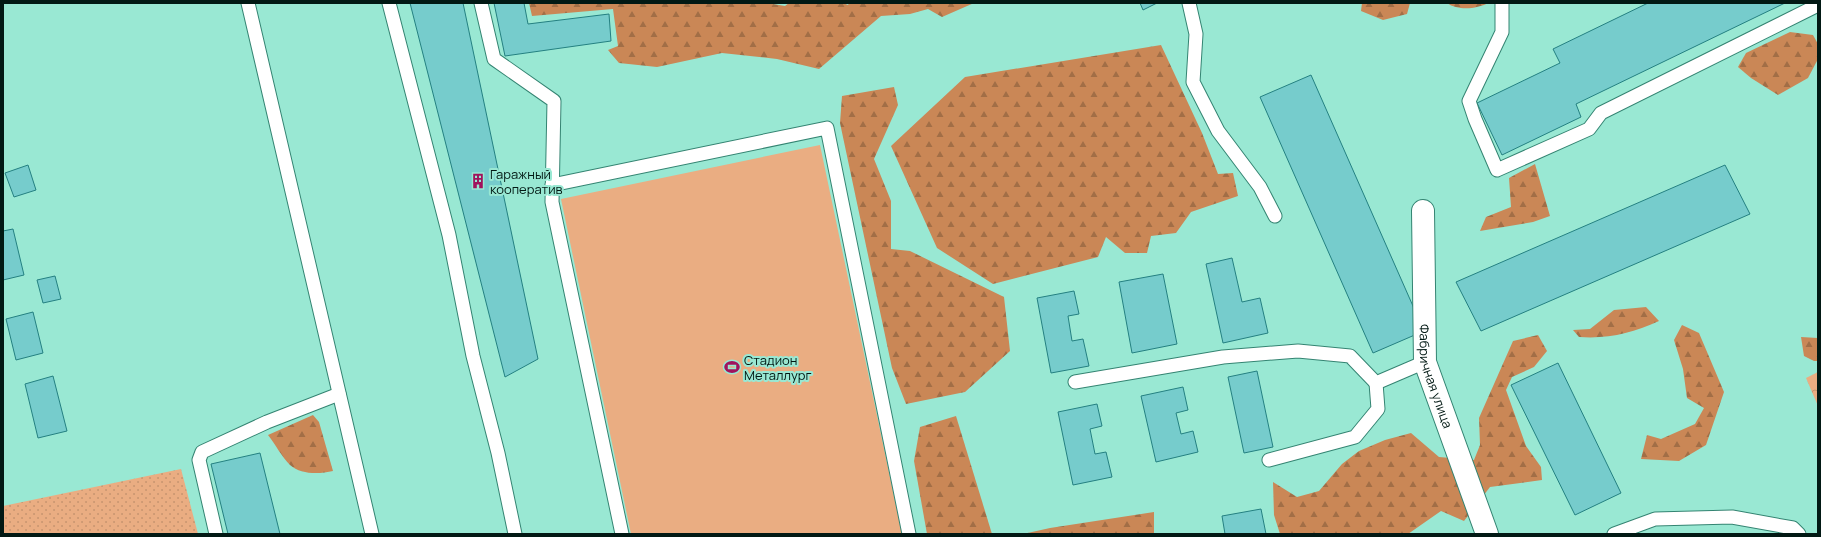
<svg xmlns="http://www.w3.org/2000/svg" width="1821" height="537" font-family="Manrope,sans-serif">
  <style>
    .forest { fill: url(#forest-firs) }
    .park { fill: url(#park-crowns) }
    .garden { fill: url(#garden-dots) }
    .pitch { fill: #eaad82 }
    .building { fill: #76cccc; stroke: #248081 }
    .lines { fill: none; stroke-linecap: round; stroke-linejoin: round }
    .lane-casing { stroke: #348472; stroke-width: 15 }
    .street-casing { stroke: #348472; stroke-width: 24 }
    .lane { stroke: #fff; stroke-width: 13 }
    .street { stroke: #fff; stroke-width: 22 }
    .labels { text-anchor: middle; dominant-baseline: central; stroke-width: 4; stroke-linejoin: round; paint-order: stroke }
    .poi-label { font-size: 13px; fill: #021914; stroke: #99e8d3; text-anchor: start }
    .street-label { font-size: 13px; fill: #021914; stroke: #99e8d3 }
  </style>
  <defs>
    <pattern id="forest-firs" width="22" height="20" patternUnits="userSpaceOnUse"><rect width="22" height="20" fill="#ca8756"/><path d="M5 1l3.5 6h-7zM16 11l3.5 6h-7z" fill="#a26e46"/></pattern>
    <pattern id="park-crowns" width="20" height="18" patternUnits="userSpaceOnUse"><rect width="20" height="18" fill="#eaad82"/><path d="M2 6a3 3 0 1 1 6 0M12 15a3 3 0 1 1 6 0" fill="none" stroke="#c7946f"/></pattern>
    <pattern id="garden-dots" width="8" height="8" patternUnits="userSpaceOnUse"><rect width="8" height="8" fill="#eaad82"/><path d="M2 2h.1M6 6h.1" fill="none" stroke="#c7946f" stroke-width="1.8" stroke-linecap="round"/></pattern>
  </defs>
  <rect width="100%" height="100%" fill="#99e8d3"/>
  <!-- forest -->
  <g class="forest">
    <path d="M529,3H767L785,6L789,3H843L848,5L849,3H974L942,17L928,9L910,14L881,16L819,69L777,59L722,53L657,67L619,63L608,50L618,46L613,9L532,16Z"/>
    <path d="M1362,3H1410L1407,14L1383,20L1361,11Z"/>
    <path d="M1447,3H1488C1477,9 1458,11 1447,3Z"/>
    <path d="M1790,32L1813,35L1818,44V59L1808,78L1778,95L1751,78L1738,67L1746,53Z"/>
    <path d="M1161,45L1202,133L1218,174L1233,173L1238,196L1191,212L1176,233L1151,236L1147,253H1125L1106,237L1098,257L993,284L937,248L891,146L965,77Z"/>
    <path d="M894,87L898,105L874,159L891,201V249L910,251L1004,297L1010,351L965,392L906,404L892,368L840,123L842,96Z"/>
    <path d="M1535,164L1550,216L1533,222L1480,231L1486,217L1511,207L1509,178Z"/>
    <path d="M1646,307L1659,321C1632,333 1610,339 1579,337L1573,330L1590,329L1614,310Z"/>
    <path d="M1682,325L1699,333L1724,392L1706,445L1679,461L1641,459L1647,435L1661,439L1695,424L1704,408L1687,398L1683,369L1674,340Z"/>
    <path d="M1538,335L1547,351L1534,367L1512,377L1506,390L1526,446L1541,467L1542,480L1490,487L1464,521L1441,511L1408,534H1280L1274,515L1273,482L1297,497L1319,491L1342,464L1359,451L1385,440L1411,433L1439,457L1474,460L1480,445L1479,418L1513,341Z"/>
    <path d="M1801,337L1818,338V361H1814L1804,356Z"/>
    <path d="M313,415L319,422L333,471C320,474 301,475 290,465C282,457 275,444 268,435Z"/>
    <path d="M956,416L992,534H927L914,461L920,427Z"/>
    <path d="M1154,512V534H1023L1050,528Z"/>
  </g>
  <!-- park -->
  <path class="park" d="M1818,372V406L1806,378Z"/>
  <!-- garden -->
  <path class="garden" d="M181,469L198,534H3V506Z"/>
  <!-- pitch -->
  <path class="pitch" d="M820,145L902,534H631L561,199Z"/>
  <!-- building -->
  <g class="building">
    <path d="M410,3H463L538,359L505,377Z"/>
    <path d="M494,3H524L528,24L609,14L611,41L505,56Z"/>
    <path d="M1140,3H1157L1143,10Z"/>
    <path d="M1648,3H1785L1576,104L1581,117L1502,155L1477,103L1560,63L1553,49Z"/>
    <path d="M1311,75L1424,331L1373,353L1260,97Z"/>
    <path d="M28,165L36,190L14,197L5,173Z"/>
    <path d="M1725,165L1750,214L1481,331L1456,282Z"/>
    <path d="M13,229L24,275L3,280V231Z"/>
    <path d="M1232,258L1242,302L1260,298L1268,333L1223,343L1206,264Z"/>
    <path d="M1163,274L1177,344L1132,353L1119,282Z"/>
    <path d="M55,276L61,299L43,303L37,280Z"/>
    <path d="M1074,291L1079,314L1068,316L1072,341L1083,339L1089,366L1051,373L1037,298Z"/>
    <path d="M33,312L43,353L16,360L6,319Z"/>
    <path d="M1558,363L1621,493L1575,515L1511,385Z"/>
    <path d="M1257,371L1273,447L1244,453L1228,377Z"/>
    <path d="M53,376L67,431L38,438L25,384Z"/>
    <path d="M1183,387L1188,410L1176,413L1181,434L1193,431L1198,452L1156,462L1141,396Z"/>
    <path d="M1097,404L1102,426L1090,429L1095,454L1106,452L1112,477L1073,485L1058,412Z"/>
    <path d="M260,453L280,534H228L211,464Z"/>
    <path d="M1261,509L1266,534H1225L1222,516Z"/>
  </g>
  <g class="lines">
    <!-- lane casing -->
    <g class="lane-casing">
      <g id="lane">
        <path d="M248,3L372,534"/>
        <path d="M389,3L449,235L473,356L498,453L515,534"/>
        <path d="M481,3L494,59L554,101L552,202L622,534"/>
        <path d="M1189,3L1196,34L1193,82L1218,131L1260,187L1275,216"/>
        <path d="M1502,3V32L1469,101L1475,119L1497,170L1589,129L1601,113L1818,5"/>
        <path d="M552,185L827,128L909,534"/>
        <path d="M1075,382L1223,357L1298,351L1350,356L1376,383L1425,362"/>
        <path d="M1269,460L1355,437L1378,409L1376,383"/>
        <path d="M216,534L199,460L202,452L267,422L339,394"/>
        <path d="M1614,534L1655,519L1732,517L1793,528L1799,534"/>
      </g>
    </g>
    <!-- street casing -->
    <g class="street-casing">
      <g id="street">
        <path id="s1" d="M1423,211L1425,362L1487,534"/>
      </g>
    </g>
    <!-- lane -->
    <use href="#lane" class="lane"/>
    <!-- street -->
    <use href="#street" class="street"/>
  </g>
  <!-- icons -->
  <defs>
    <g id="building-bare" transform="scale(1.2)"><path d="M-4-6H4V6H1V3H-1V6H-4ZM-2.5-4.3h1.7v1.8h-1.7ZM.8-4.3h1.7v1.8H.8ZM-2.5-1h1.7V.8h-1.7ZM.8-1h1.7V.8H.8Z" fill="#a0135d" stroke="#99e8d3" stroke-width="2.5" paint-order="stroke"/></g>
    <g id="stadium-bare" transform="scale(1.2)"><path d="M0-5a6.5 5 0 1 0 0 10a6.5 5 0 1 0 0-10ZM-3.5-1.8h7v3.6h-7Z" fill="#a0135d" stroke="#99e8d3" stroke-width="2.5" paint-order="stroke"/></g>
  </defs>
  <g fill-rule="evenodd">
    <use href="#building-bare" x="478" y="181"/>
    <use href="#stadium-bare" x="732" y="367"/>
  </g>
  <g class="labels">
    <!-- poi labels -->
    <g class="poi-label">
      <text x="490" y="174">Гаражный<tspan x="490" dy="15">кооператив</tspan></text>
      <text x="744" y="360">Стадион<tspan x="744" dy="15">Металлург</tspan></text>
    </g>
    <!-- street labels -->
    <g class="street-label">
      <text stroke="none"><textPath href="#s1" startOffset="167">Фабричная улица</textPath></text>
    </g>
  </g>
  <!-- border -->
  <rect width="1821" height="537" fill="none" stroke="#021914" stroke-width="8"/>
</svg>
